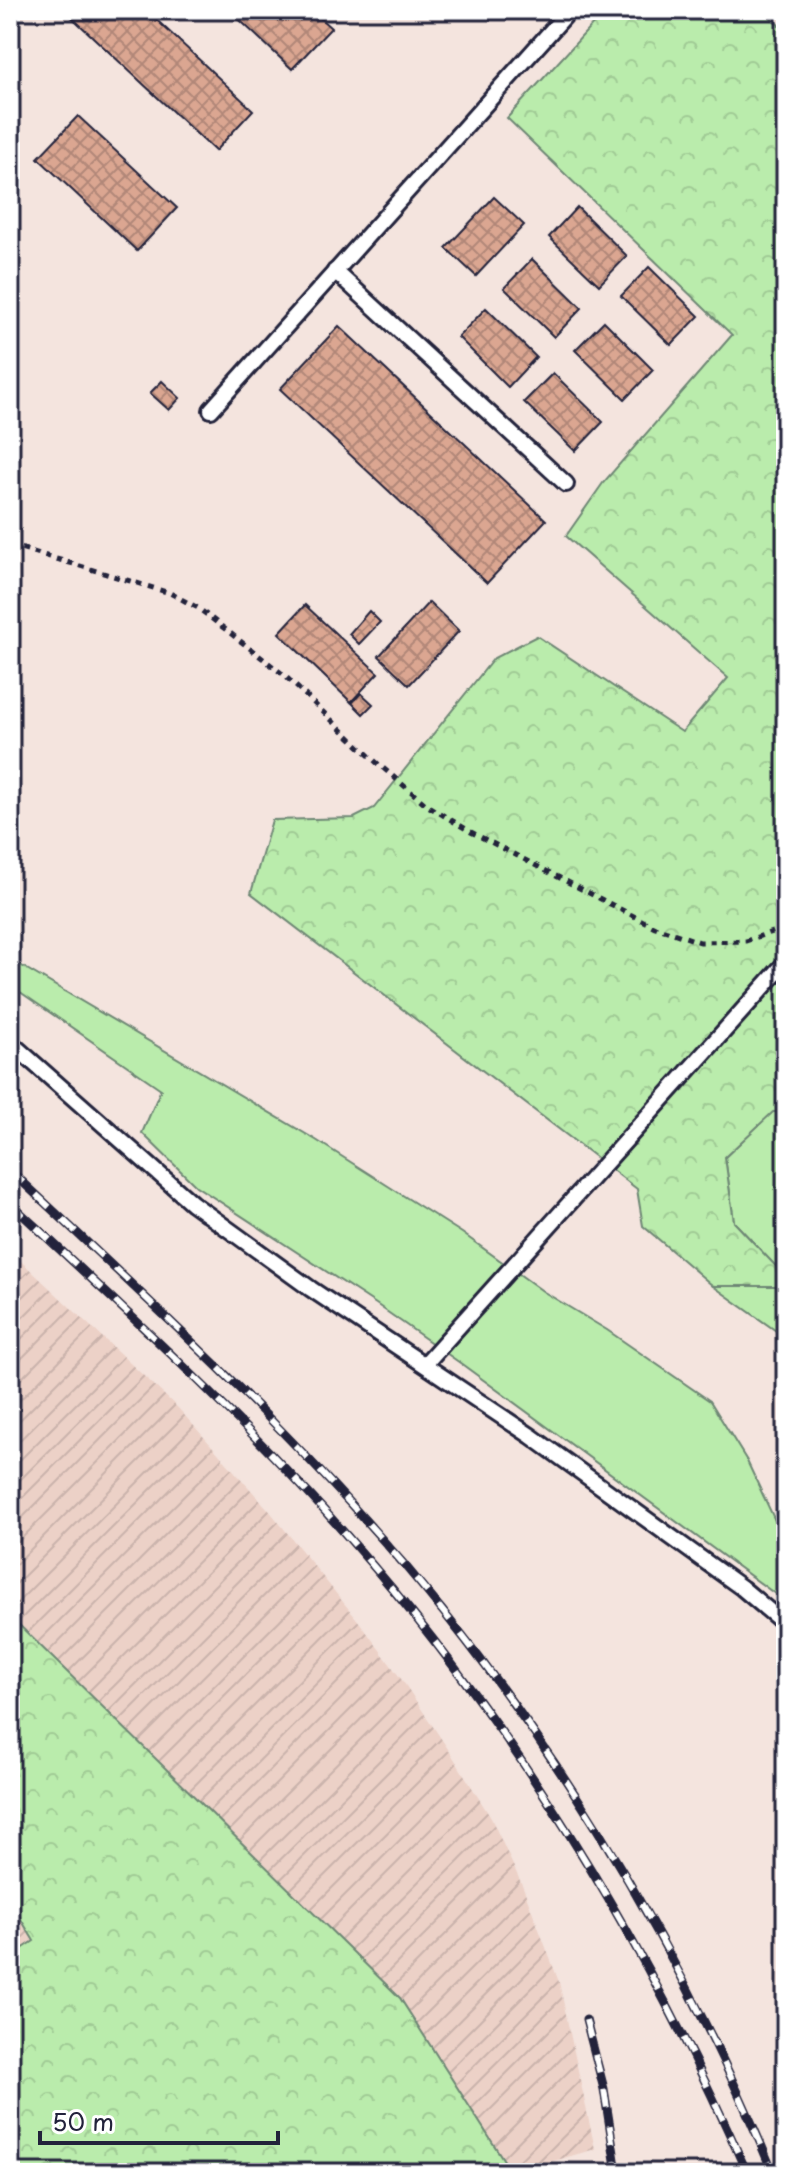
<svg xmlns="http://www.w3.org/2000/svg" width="796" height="2183" font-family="'Playpen Sans',sans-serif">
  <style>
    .industrial { fill: url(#industrial-furrows) }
    .grass { fill: #baecac; stroke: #6e8774; stroke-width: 2 }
    .forest { fill: url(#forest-crowns); stroke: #6e8774; stroke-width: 2 }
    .building { fill: url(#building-cross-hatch); stroke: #22223b; stroke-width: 2 }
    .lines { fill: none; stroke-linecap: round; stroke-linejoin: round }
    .lane-casing { stroke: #22223b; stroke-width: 20 }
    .path { stroke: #22223b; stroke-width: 5; stroke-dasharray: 6 6; stroke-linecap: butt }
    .lane { stroke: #fff; stroke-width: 14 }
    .rail-casing { stroke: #22223b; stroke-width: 9 }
    .rail { stroke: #fff; stroke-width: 6; stroke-dasharray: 18; stroke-linecap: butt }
  </style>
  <defs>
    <pattern id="industrial-furrows" width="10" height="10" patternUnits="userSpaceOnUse" patternTransform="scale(2)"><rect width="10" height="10" fill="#ecd1c7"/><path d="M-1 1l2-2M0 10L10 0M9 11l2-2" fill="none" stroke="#cab3ac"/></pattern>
    <pattern id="forest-crowns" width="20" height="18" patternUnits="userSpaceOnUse" patternTransform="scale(2)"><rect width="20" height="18" fill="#baecac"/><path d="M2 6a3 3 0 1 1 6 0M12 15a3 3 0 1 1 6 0" fill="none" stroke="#a0ca95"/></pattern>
    <pattern id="building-cross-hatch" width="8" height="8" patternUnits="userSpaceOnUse" patternTransform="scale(2)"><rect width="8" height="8" fill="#dba691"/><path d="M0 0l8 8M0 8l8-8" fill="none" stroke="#b18778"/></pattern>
  </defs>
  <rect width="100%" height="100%" fill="#f4e4de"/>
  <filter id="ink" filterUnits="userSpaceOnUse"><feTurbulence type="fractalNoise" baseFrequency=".0125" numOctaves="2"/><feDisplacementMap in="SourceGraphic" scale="16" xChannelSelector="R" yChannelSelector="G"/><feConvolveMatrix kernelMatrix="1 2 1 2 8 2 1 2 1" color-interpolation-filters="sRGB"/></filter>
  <g filter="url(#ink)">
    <!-- industrial -->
    <g class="industrial">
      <path d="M10,1251L178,1408L268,1509L360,1623L404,1683L450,1752L491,1818L523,1887L559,1982L595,2149L512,2173L400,1998L10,1616Z"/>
      <path d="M10,1901L34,1941L10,1957Z"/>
    </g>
    <!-- grass -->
    <g class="grass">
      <path d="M10,959L316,1140L462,1233L544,1292L607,1330L710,1401L747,1461L786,1544V1602L463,1365L376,1304L196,1186L142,1133L161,1089L10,985Z"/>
      <path d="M773,1111L786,1112V1277L734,1222L725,1157Z"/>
      <path d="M713,1286H786V1340L779,1333Z"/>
    </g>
    <!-- forest -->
    <g class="forest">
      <path d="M606,10H763L786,32V1112H773L725,1157L734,1222L786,1277V1286H713L643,1226L637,1189L251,893L272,820L354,818L374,808L494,658L537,636L682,732L728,678L566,536L603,483L732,335L507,118Z"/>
      <path d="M10,1616L400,1998L512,2173H10V1957L34,1941L10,1901Z"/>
    </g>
    <!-- building -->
    <g class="building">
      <path d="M64,10H146L253,110L215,151Z"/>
      <path d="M229,10H311L331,28L292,69Z"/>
      <path d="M78,116L177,208L137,251L38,158Z"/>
      <path d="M494,197L524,225L476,276L446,248Z"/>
      <path d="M577,207L627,256L599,285L549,237Z"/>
      <path d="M532,259L582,308L554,337L504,288Z"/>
      <path d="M649,267L699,316L671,345L621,296Z"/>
      <path d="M486,308L536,357L508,387L458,337Z"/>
      <path d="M604,321L653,370L625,399L575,350Z"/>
      <path d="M339,326L546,520L487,583L280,389Z"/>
      <path d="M553,373L603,422L575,451L524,402Z"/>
      <path d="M162,381L180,398L169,410L150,393Z"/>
      <path d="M429,602L459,631L409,685L379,656Z"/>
      <path d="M305,605L378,673L351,702L279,633Z"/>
      <path d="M369,611L380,622L359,644L349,634Z"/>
      <path d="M361,693L373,704L363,714L352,703Z"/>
    </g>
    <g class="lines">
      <!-- lane casing -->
      <g class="lane-casing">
        <g id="lane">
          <path d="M335,271L566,484"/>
          <path d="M211,410L570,10"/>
          <path d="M10,1042L192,1203L311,1289L531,1436L742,1588L786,1625"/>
          <path d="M425,1364L786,962"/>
        </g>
      </g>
      <!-- path -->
      <g class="path">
        <path d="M784,10L786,12"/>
        <path d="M10,545L170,593L198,608L284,675L376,762L428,806L471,832L655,927L700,942L746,941L786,927"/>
      </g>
      <!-- lane -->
      <use href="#lane" class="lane"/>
      <!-- rail casing -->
      <g class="rail-casing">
        <g id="rail">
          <path d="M10,1170C131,1284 254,1396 365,1520C538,1711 675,1936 773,2173"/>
          <path d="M10,1203C126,1311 243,1418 348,1537C515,1726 646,1942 747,2173"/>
          <path d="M586,2020L604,2089L617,2173"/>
        </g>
      </g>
      <!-- rail -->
      <use href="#rail" class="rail"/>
    </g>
  </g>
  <!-- margin -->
  <rect width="796" height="2183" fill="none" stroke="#fff" stroke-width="40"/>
  <rect x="20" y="20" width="756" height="2143" fill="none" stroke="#22223b" stroke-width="3" filter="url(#ink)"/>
  <!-- scale -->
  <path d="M40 2131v12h238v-12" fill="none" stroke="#22223b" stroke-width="4"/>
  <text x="52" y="2131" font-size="24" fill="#22223b" stroke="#ffffff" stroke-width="6" paint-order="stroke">50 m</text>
</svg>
